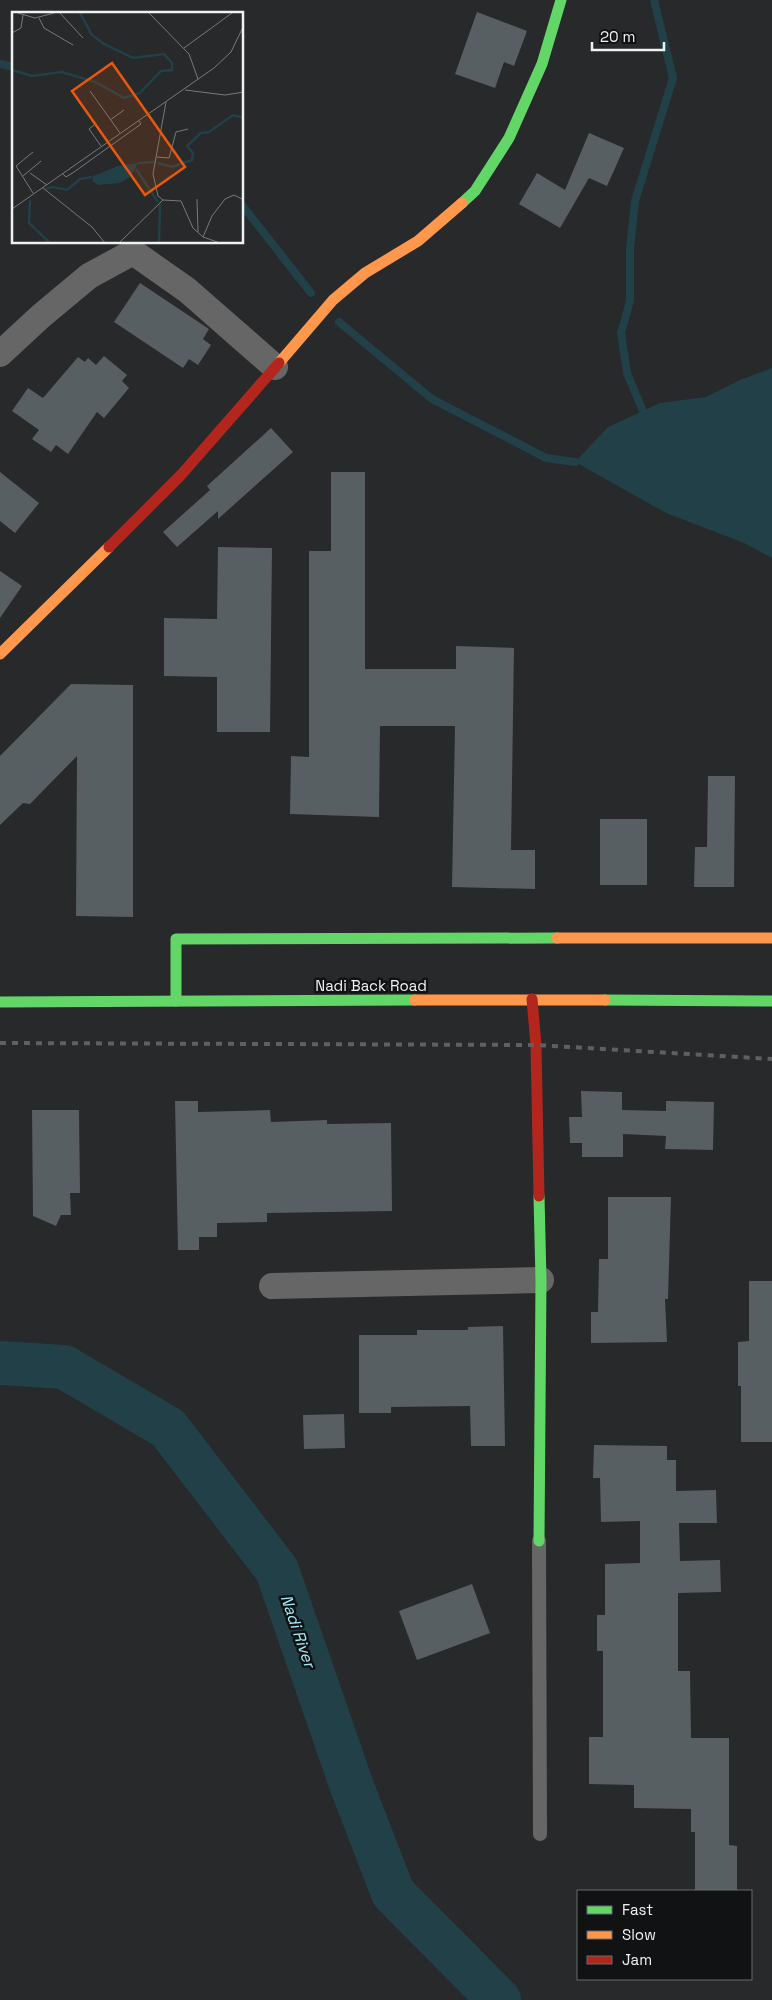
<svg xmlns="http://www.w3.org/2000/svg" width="772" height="2000" font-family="'Space Grotesk',sans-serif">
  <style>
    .water { fill: #214047 }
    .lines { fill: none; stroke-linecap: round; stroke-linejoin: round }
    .stream { stroke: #214047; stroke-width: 8 }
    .river { stroke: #214047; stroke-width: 44 }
    .building { fill: #575f62 }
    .lane { stroke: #666; stroke-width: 14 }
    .street { stroke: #666; stroke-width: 26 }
    .fast { stroke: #63d668; stroke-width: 11 }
    .slow { stroke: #ff974d; stroke-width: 11 }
    .jam { stroke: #b3261e; stroke-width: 11 }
    .rail { stroke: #606061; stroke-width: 4; stroke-dasharray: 6 6; stroke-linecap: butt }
    .labels { text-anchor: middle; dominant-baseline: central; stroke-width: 5; stroke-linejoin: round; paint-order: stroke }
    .street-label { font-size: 15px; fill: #eff2f2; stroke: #101213 }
    .water-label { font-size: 16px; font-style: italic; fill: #a7ecfb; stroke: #101213 }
    .inset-river { fill: none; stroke: #214047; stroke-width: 2.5 }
    .inset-road { fill: none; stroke: #77797a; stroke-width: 1 }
    .view { fill: #e8590c; fill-opacity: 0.15; stroke: #e8590c; stroke-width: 2.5 }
    .inset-edge { fill: none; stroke: #eff2f2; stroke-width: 2.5 }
  </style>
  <rect width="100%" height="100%" fill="#27292a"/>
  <!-- water -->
  <path class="water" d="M772,368V558L744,543L666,513L575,462L608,427L660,403L706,397L740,380Z"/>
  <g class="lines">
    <!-- stream -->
    <g class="stream">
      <path d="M0,64L14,67"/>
      <path d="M242,205L311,293"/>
      <path d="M339,322L432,399L546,458L575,462"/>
      <path d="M643,411L627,373L621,333L630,301V249L635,201L673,78L654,0"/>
    </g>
    <!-- river -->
    <path class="river" d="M0,1363L64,1367L168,1428L277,1570L351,1784L393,1893L499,2000"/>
  </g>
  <!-- building -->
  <g class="building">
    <path d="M477,12L527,31L514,66L504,62L495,88L455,74Z"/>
    <path d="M589,133L624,148L607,186L589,178L560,228L519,204L537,173L565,190Z"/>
    <path d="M140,283L209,329L203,339L211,345L198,365L189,359L183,368L114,322Z"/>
    <path d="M104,356L127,375L122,381L129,388L104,418L97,412L68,454L56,445L51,452L32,439L39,430L12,411L28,388L43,398L78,357L85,362L88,358L96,365Z"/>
    <path d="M271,428L293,452L218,519V511L177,547L163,532L210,490L207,486Z"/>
    <path d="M0,472L39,503L15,533L0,521Z"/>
    <path d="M331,472H365V669H456V646L514,648L511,850H535V889L452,887L455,726H380L379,817L290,814L291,756L309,757V551H331Z"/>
    <path d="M218,547L272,548L270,732H217V677L164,676V618L217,619Z"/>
    <path d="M0,571L22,586L0,618Z"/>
    <path d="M71,684L133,685V917L76,916L77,756L30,804L23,803L0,825V756Z"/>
    <path d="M708,776H735L734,887H694L695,847H707Z"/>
    <rect x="600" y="819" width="47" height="66"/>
    <path d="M581,1091L622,1092V1110L666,1111V1101L714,1102L713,1150L665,1149L666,1136L623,1134V1157H582V1143H570L569,1117H582Z"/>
    <path d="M175,1101H198V1112L270,1110L271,1122L327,1120V1124L391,1123L392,1211L267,1213V1222L217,1223V1237H199V1250H178Z"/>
    <path d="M32,1110H79L80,1193H70L71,1215H61L56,1226L33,1216Z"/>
    <path d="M608,1197H671L668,1299H665L667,1342L591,1343V1312H598L599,1259H608Z"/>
    <path d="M749,1281H772V1442H741V1386H738V1342L749,1341Z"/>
    <path d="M503,1326L505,1446H471L470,1406L391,1407V1413H359V1335H417V1330H468V1327Z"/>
    <path d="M344,1414L345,1448L304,1449L303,1415Z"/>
    <path d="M594,1445L667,1446V1460H676V1491L716,1490L717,1523H679L680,1561L720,1560L721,1592L678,1593V1671H690L691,1738H729V1845L737,1846V1891H695V1832H691V1809L634,1808V1785L589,1784V1737H603V1651H597V1615H605V1564L640,1563V1521L601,1522L600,1478H593Z"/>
    <path d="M472,1584L490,1633L417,1660L399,1611Z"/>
  </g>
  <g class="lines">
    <!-- lane -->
    <path class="lane" d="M539,1541L540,1834"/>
    <!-- street -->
    <g class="street">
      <path d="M0,354L41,316L89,276L133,252L187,290L275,367"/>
      <path d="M272,1286L541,1280"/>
    </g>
    <!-- fast -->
    <g class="fast">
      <path d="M462,203L475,191L509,138L542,64L561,0"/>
      <path d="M605,1000L772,1001"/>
      <path d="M176,1001V939L557,938"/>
      <path d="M0,1002L415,1000"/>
      <path d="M539,1541L541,1280L539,1196"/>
    </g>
    <!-- slow -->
    <g class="slow">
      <path d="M279,363L333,300L365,273L418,241L462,203"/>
      <path d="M0,654L109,547"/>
      <path d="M557,938H772"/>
      <path d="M415,1000H605"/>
    </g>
    <!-- jam -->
    <g class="jam">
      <path d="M109,547L181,475L279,363"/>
      <path d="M532,999L536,1045L539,1196"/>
    </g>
    <!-- rail -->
    <path class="rail" d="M0,1043L536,1045L772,1059"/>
  </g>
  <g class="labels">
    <!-- street labels -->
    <g class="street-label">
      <text x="371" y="985">Nadi Back Road</text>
    </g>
    <!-- water labels -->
    <g class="water-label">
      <text transform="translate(298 1631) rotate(71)">Nadi River</text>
    </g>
  </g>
  <!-- overview -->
  <g transform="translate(12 12)">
    <rect width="231" height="231" fill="#27292a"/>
    <path d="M126,151L118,165L108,171L86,173L80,169L81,164L106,154Z" fill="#214047"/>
    <path class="inset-river" d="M0,58L20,64L50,60L83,70L112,86L128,81L149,59L160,58V51L152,42L121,46L92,32L80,23L68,1M126,151L143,150M146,151L160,155L180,148L181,141L175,134L189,121L197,120L221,103L232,106M124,157L146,190M34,177L41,175L55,178L68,167L80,165M18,188L17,211L38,231M147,231L148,192"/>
    <path class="inset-road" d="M6,1L23,6L42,1M48,1L71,26M137,1L177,42L186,67M27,6L32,16L61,33M0,21L9,16L11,3M172,36L220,1M173,78L213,83L232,80M78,79L108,121M154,90L141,162L146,184L151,188L169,189L181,216L191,225L208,231M98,108L112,98M82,113L77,117L89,134M145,145L157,146L164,120L176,117M18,161L35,173M51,162L54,165L62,160L129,112L127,109M11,164L29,149M31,176L80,215L93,231M21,181L4,154L21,140M185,187L186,220M0,197L202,56L219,40L232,13M191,225L200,204L213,187L222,183L232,188M107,231L151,188"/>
    <path class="view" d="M100,51L173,155L133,183L60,79Z"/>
    <rect width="231" height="231" class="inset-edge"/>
  </g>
  <!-- legend -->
  <rect x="577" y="1890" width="175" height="90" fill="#101213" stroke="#696c6c"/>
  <rect x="587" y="1906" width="25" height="8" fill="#63d668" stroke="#696c6c"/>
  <text x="622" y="1915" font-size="15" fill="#eff2f2">Fast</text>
  <rect x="587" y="1931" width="25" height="8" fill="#ff974d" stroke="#696c6c"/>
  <text x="622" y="1940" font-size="15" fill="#eff2f2">Slow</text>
  <rect x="587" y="1956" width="25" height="8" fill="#b3261e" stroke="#696c6c"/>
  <text x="622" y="1965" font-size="15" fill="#eff2f2">Jam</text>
  <!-- scale -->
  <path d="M592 42v8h72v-8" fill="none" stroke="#eff2f2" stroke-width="2.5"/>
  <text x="600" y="42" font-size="15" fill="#eff2f2" stroke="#101213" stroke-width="4" paint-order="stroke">20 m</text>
</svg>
